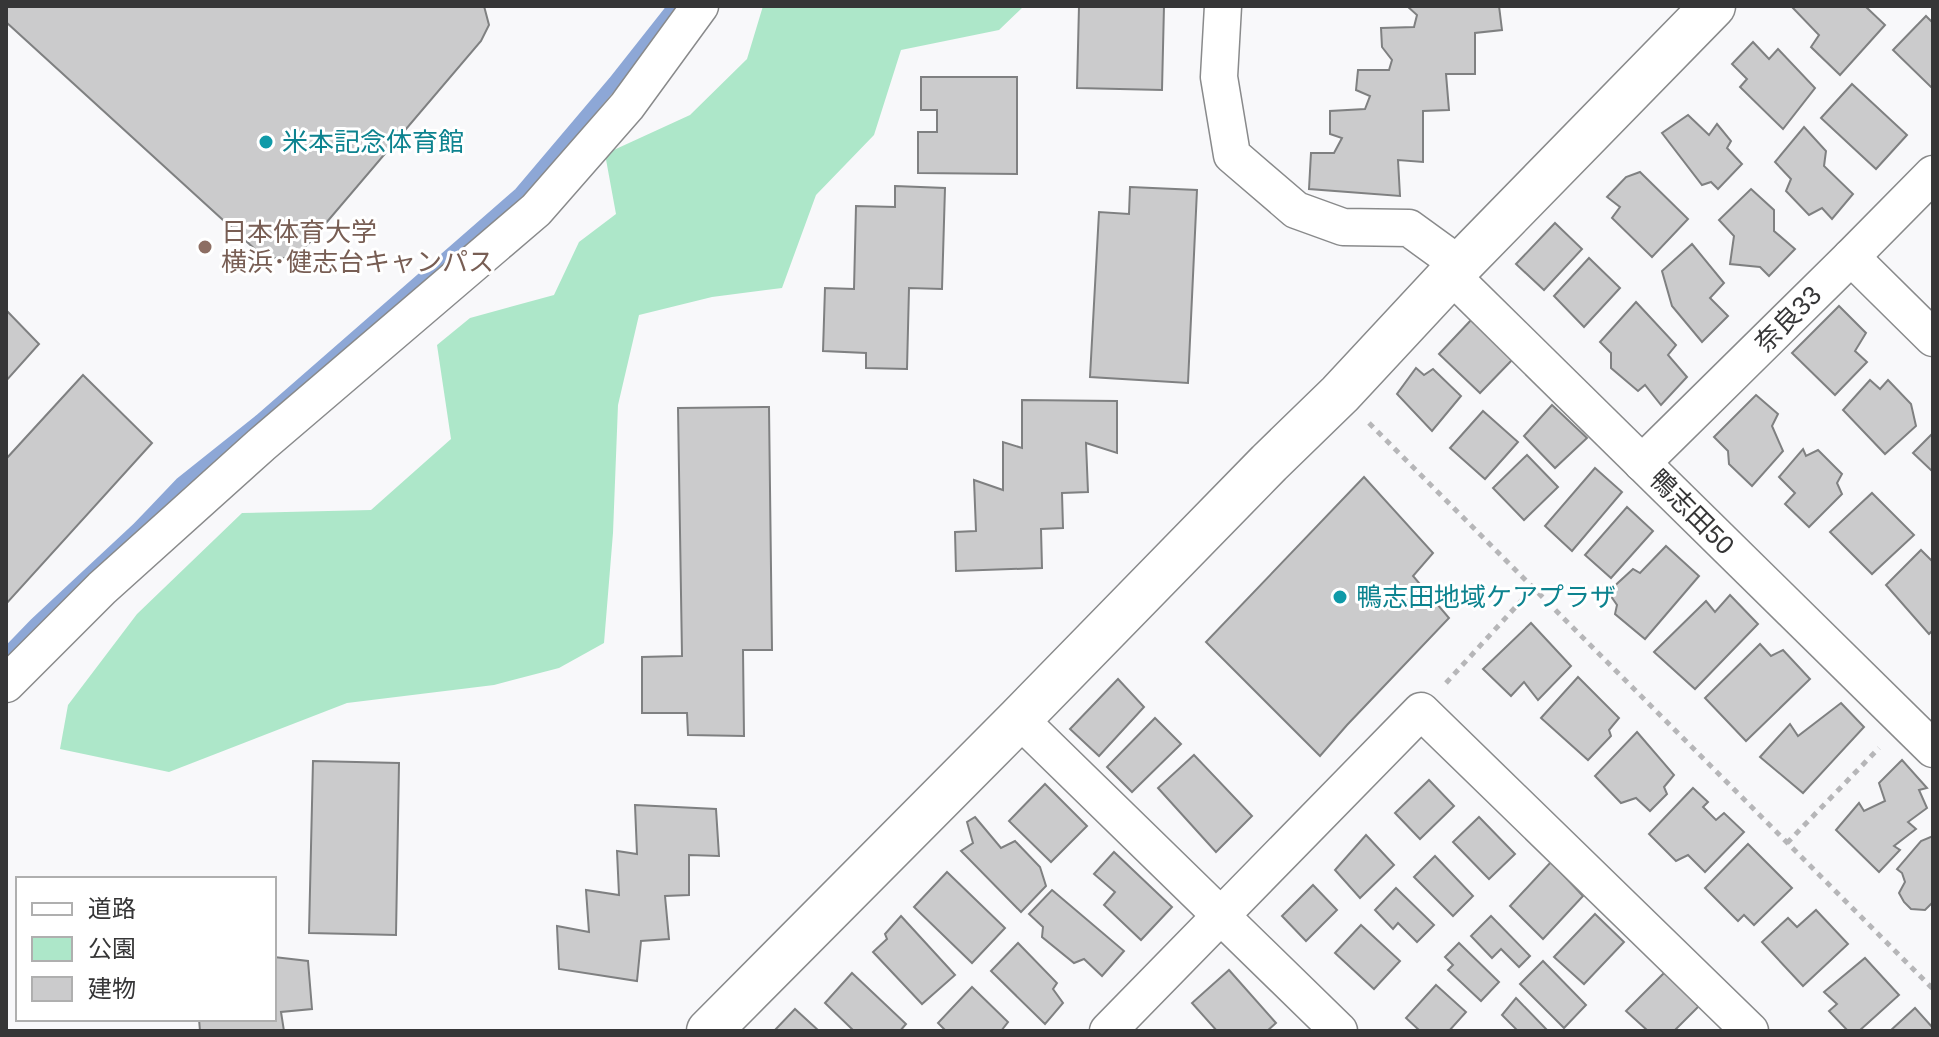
<svg xmlns="http://www.w3.org/2000/svg" width="1939" height="1037" font-family="Arial,'Noto Sans JP',sans-serif">
  <style>
    .green { fill: #ade7c9 }
    .lines { fill: none; stroke-linecap: round; stroke-linejoin: round }
    .stream { stroke: #8da7d6; stroke-width: 12 }
    .building { fill: #cbcbcc; stroke: #7f8081; stroke-width: 2 }
    .minor-casing { stroke: #898a8b; stroke-width: 39 }
    .tertiary-casing { stroke: #898a8b; stroke-width: 47 }
    .path { stroke: #b6b6b8; stroke-width: 5; stroke-dasharray: 6 6; stroke-linecap: butt }
    .minor { stroke: #fff; stroke-width: 36 }
    .tertiary { stroke: #fff; stroke-width: 44 }
    .culture-dot { fill: #0f9aa8; stroke: #fff; stroke-width: 3 }
    .education-dot { fill: #8d6e63; stroke: #fff; stroke-width: 3 }
    .labels { text-anchor: middle; dominant-baseline: central; stroke-width: 6; stroke-linejoin: round; paint-order: stroke }
    .culture-label { font-size: 26px; fill: #0d838f; stroke: #fff; text-anchor: start }
    .education-label { font-size: 26px; fill: #785e54; stroke: #fff; text-anchor: start }
    .street-label { font-size: 26px; fill: #363637; stroke: #fff }
  </style>
  <rect width="100%" height="100%" fill="#f8f8fa"/>
  <!-- green -->
  <path class="green" d="M763,6H1024L999,30L901,50L874,135L816,195L782,288L712,297L639,315L618,405L613,533L604,643L559,668L494,685L347,703L169,772L60,749L68,705L137,614L242,513L371,510L451,439L437,345L470,318L554,295L579,242L616,214L605,154L690,115L747,59Z"/>
  <g class="lines">
    <!-- stream -->
    <path class="stream" d="M6,654L35,624L138,528L181,483L260,420L520,193L614,82L674,6"/>
  </g>
  <!-- building -->
  <g class="building">
    <path d="M6,6H484L489,25L481,41L309,243L293,258H274L257,251L6,22Z"/>
    <path d="M1079,6H1164L1162,90L1077,88Z"/>
    <path d="M1407,6H1499L1502,30L1475,33V74H1446L1449,110L1423,111V162L1398,160L1400,196L1309,189L1311,153H1334L1342,138L1330,134V111L1365,109L1370,96L1356,90L1358,70H1389L1392,60L1382,47L1381,28L1414,27L1417,15Z"/>
    <path d="M1791,6H1865L1885,25L1840,75L1811,47L1819,35Z"/>
    <path d="M1926,16L1933,23V89L1893,50Z"/>
    <path d="M1753,42L1769,59L1778,49L1815,88L1783,129L1740,87L1747,79L1732,64Z"/>
    <path d="M921,77H1017V174L918,173V132H937V110H921Z"/>
    <path d="M1852,84L1907,135L1876,169L1821,118Z"/>
    <path d="M1688,115L1709,135L1717,124L1731,141L1727,148L1742,164L1718,189L1711,182L1702,185L1662,133Z"/>
    <path d="M1804,127L1826,151L1824,166L1853,194L1832,219L1822,208L1809,215L1786,191L1791,179L1775,162Z"/>
    <path d="M1640,172L1688,219L1652,257L1612,218L1620,207L1607,197L1626,177Z"/>
    <path d="M895,186L945,188L942,289L909,288L907,369L866,368V353L823,351L825,288L854,289L856,206L895,207Z"/>
    <path d="M1130,187L1197,190L1188,383L1090,377L1099,212L1129,214Z"/>
    <path d="M1751,189L1774,210V231L1795,249L1769,276L1760,267L1730,264L1734,236L1719,220Z"/>
    <path d="M1555,223L1582,249L1544,290L1516,264Z"/>
    <path d="M1692,244L1724,283L1710,298L1728,316L1702,342L1672,306L1662,271Z"/>
    <path d="M1589,258L1620,288L1584,327L1554,296Z"/>
    <path d="M1636,302L1676,345L1668,355L1687,377L1661,405L1645,385L1638,391L1611,368V353L1600,342Z"/>
    <path d="M1839,306L1866,333L1855,351L1867,362L1835,395L1792,353Z"/>
    <path d="M6,310L39,344L6,381Z"/>
    <path d="M1472,319L1513,359L1480,393L1439,354Z"/>
    <path d="M1416,368L1424,375L1433,369L1461,396L1432,431L1397,394Z"/>
    <path d="M83,375L152,443L6,604V459Z"/>
    <path d="M1870,380L1880,389L1888,380L1911,404L1916,426L1885,454L1843,410Z"/>
    <path d="M1756,395L1778,414L1772,426L1783,451L1752,486L1729,464L1728,451L1714,437Z"/>
    <path d="M1022,400L1117,401V453L1086,443L1088,492L1062,493L1063,528L1041,529L1042,568L956,571L955,532L976,531L974,480L1003,490V442L1022,448Z"/>
    <path d="M1552,405L1587,438L1555,468L1524,436Z"/>
    <path d="M769,407L772,650H743L744,736L688,735L687,713H642V657L682,656L678,408Z"/>
    <path d="M1483,411L1518,442L1485,479L1450,448Z"/>
    <path d="M1933,433V472L1913,453Z"/>
    <path d="M1803,449L1806,456L1818,450L1842,474L1837,483L1842,494L1809,527L1785,504L1795,493L1779,477Z"/>
    <path d="M1527,455L1558,487L1524,520L1493,488Z"/>
    <path d="M1595,468L1622,492L1572,551L1545,526Z"/>
    <path d="M1364,477L1433,553L1413,576L1449,618L1347,725L1320,756L1206,642Z"/>
    <path d="M1872,493L1914,535L1872,574L1830,532Z"/>
    <path d="M1627,507L1653,531L1611,578L1585,555Z"/>
    <path d="M1666,546L1699,576L1645,639L1615,614L1617,605L1608,592L1633,569L1640,573Z"/>
    <path d="M1921,550L1933,562V630L1929,634L1886,585Z"/>
    <path d="M1730,595L1758,624L1695,689L1654,652L1706,601L1715,612Z"/>
    <path d="M1531,623L1571,666L1538,700L1524,682L1511,696L1483,669Z"/>
    <path d="M1760,644L1771,656L1783,650L1810,679L1746,741L1705,698Z"/>
    <path d="M1578,677L1619,718L1609,730L1611,736L1588,760L1541,718Z"/>
    <path d="M1118,679L1144,707L1099,756L1070,729Z"/>
    <path d="M1841,703L1864,727L1803,793L1760,757L1790,724L1798,736Z"/>
    <path d="M1155,718L1181,744L1132,792L1107,767Z"/>
    <path d="M1637,732L1674,775L1664,787L1667,794L1650,811L1636,798L1621,803L1595,776Z"/>
    <path d="M1194,755L1252,816L1216,852L1158,788Z"/>
    <path d="M1902,760L1927,788L1919,790L1927,808L1908,822L1916,829L1894,846L1900,850L1879,872L1836,830L1859,803L1864,811L1885,801L1879,783Z"/>
    <path d="M313,761L399,763L396,935L309,933Z"/>
    <path d="M1429,780L1454,806L1420,839L1395,813Z"/>
    <path d="M1045,784L1087,826L1051,862L1009,821Z"/>
    <path d="M1693,788L1708,802L1703,807L1716,820L1724,813L1744,832L1705,872L1688,855L1676,861L1649,834Z"/>
    <path d="M635,805L716,809L719,856L689,855V895L665,896L669,939L641,941L637,981L559,969L557,926L589,932L586,890L619,895L617,851L637,854Z"/>
    <path d="M975,817L1001,848L1015,841L1040,867L1046,886L1021,912L961,851L973,843L967,822Z"/>
    <path d="M1479,817L1515,854L1489,879L1453,842Z"/>
    <path d="M1366,835L1394,865L1360,898L1335,870Z"/>
    <path d="M1933,836V905L1932,903L1925,910L1911,909L1904,902L1899,893L1905,882L1902,873L1897,869L1921,841Z"/>
    <path d="M1748,844L1792,888L1754,925L1744,915L1738,921L1705,888Z"/>
    <path d="M1114,852L1172,907L1141,940L1104,905L1115,892L1094,874Z"/>
    <path d="M1435,856L1473,896L1453,916L1414,877Z"/>
    <path d="M1551,862L1583,896L1543,939L1510,906Z"/>
    <path d="M947,872L1005,928L972,963L914,907Z"/>
    <path d="M1313,885L1337,910L1306,941L1282,916Z"/>
    <path d="M1396,888L1434,925L1417,942L1398,923L1393,929L1375,910Z"/>
    <path d="M1052,890L1124,951L1102,976L1084,959L1074,963L1042,937L1043,927L1029,914Z"/>
    <path d="M1816,910L1848,944L1803,986L1762,942L1788,918L1797,927Z"/>
    <path d="M1595,914L1624,942L1584,984L1554,957Z"/>
    <path d="M901,916L955,975L922,1004L873,952L887,939L885,934Z"/>
    <path d="M1491,916L1530,956L1519,967L1501,949L1492,958L1471,936Z"/>
    <path d="M1361,925L1400,961L1374,989L1335,953Z"/>
    <path d="M1018,943L1057,983L1053,989L1063,1003L1045,1024L991,971Z"/>
    <path d="M1459,943L1499,982L1481,1001L1448,970L1453,965L1445,957Z"/>
    <path d="M274,957L308,961L312,1009L281,1012L284,1031H200L199,1019H274Z"/>
    <path d="M1865,958L1899,995L1859,1031H1848L1829,1011L1837,1004L1824,992Z"/>
    <path d="M1543,961L1586,1005L1564,1028L1520,984Z"/>
    <path d="M1229,970L1276,1023L1267,1031H1217L1192,1003Z"/>
    <path d="M1665,972L1699,1006L1674,1031H1648L1626,1011Z"/>
    <path d="M852,973L906,1024L900,1031H854L825,1003Z"/>
    <path d="M1436,985L1466,1012L1449,1031H1420L1406,1018Z"/>
    <path d="M972,987L1008,1022L1001,1031H946L938,1023Z"/>
    <path d="M1516,998L1548,1031H1513L1516,1029L1502,1015Z"/>
    <path d="M1915,1008L1933,1028V1031H1890Z"/>
    <path d="M795,1009L819,1031H774Z"/>
  </g>
  <g class="lines">
    <!-- minor casing -->
    <g class="minor-casing">
      <g id="minor">
        <path d="M1223,6L1219,77L1232,155L1296,210L1343,227L1409,228L1460,265"/>
        <path d="M1851,257L1933,338"/>
        <path d="M1451,275L1933,749"/>
        <path d="M1642,463L1851,257L1933,174"/>
        <path d="M6,684L102,588L261,445L536,210L627,106L700,6"/>
        <path d="M1019,719L1339,1031"/>
        <path d="M1108,1031L1421,711L1750,1031"/>
      </g>
    </g>
    <!-- tertiary casing -->
    <g class="tertiary-casing">
      <path id="tertiary" d="M709,1031L1019,719L1269,463L1340,394L1460,265L1713,6"/>
    </g>
    <!-- path -->
    <g class="path">
      <path d="M1369,423L1933,989"/>
      <path d="M1446,683L1533,588"/>
      <path d="M1787,843L1879,748"/>
    </g>
    <!-- minor -->
    <use href="#minor" class="minor"/>
    <!-- tertiary -->
    <use href="#tertiary" class="tertiary"/>
  </g>
  <!-- markers -->
  <g class="culture-dot">
    <circle cx="266" cy="142" r="8"/>
    <circle cx="1340" cy="597" r="8"/>
  </g>
  <circle class="education-dot" cx="205" cy="247" r="8"/>
  <g class="labels">
    <!-- culture labels -->
    <g class="culture-label">
      <text x="282" y="142">米本記念体育館</text>
      <text x="1356" y="597">鴨志田地域ケアプラザ</text>
    </g>
    <!-- education labels -->
    <g class="education-label">
      <text x="221" y="232">日本体育大学<tspan x="221" dy="30">横浜･健志台キャンパス</tspan></text>
    </g>
    <!-- street labels -->
    <g class="street-label">
      <text transform="translate(1788 319) rotate(-45)">奈良33</text>
      <text transform="translate(1692 512) rotate(45)">鴨志田50</text>
    </g>
  </g>
  <!-- border -->
  <rect width="1939" height="1037" fill="none" stroke="#363637" stroke-width="16"/>
  <!-- legend -->
  <rect x="16" y="877" width="260" height="144" fill="#ffffff" stroke="#afafaf" stroke-width="2"/>
  <rect x="32" y="903" width="40" height="12" fill="#ffffff" stroke="#afafaf" stroke-width="2"/>
  <text x="88" y="917" font-size="24" fill="#363637">道路</text>
  <rect x="32" y="937" width="40" height="24" fill="#ade7c9" stroke="#afafaf" stroke-width="2"/>
  <text x="88" y="957" font-size="24" fill="#363637">公園</text>
  <rect x="32" y="977" width="40" height="24" fill="#cbcbcc" stroke="#afafaf" stroke-width="2"/>
  <text x="88" y="997" font-size="24" fill="#363637">建物</text>
</svg>
